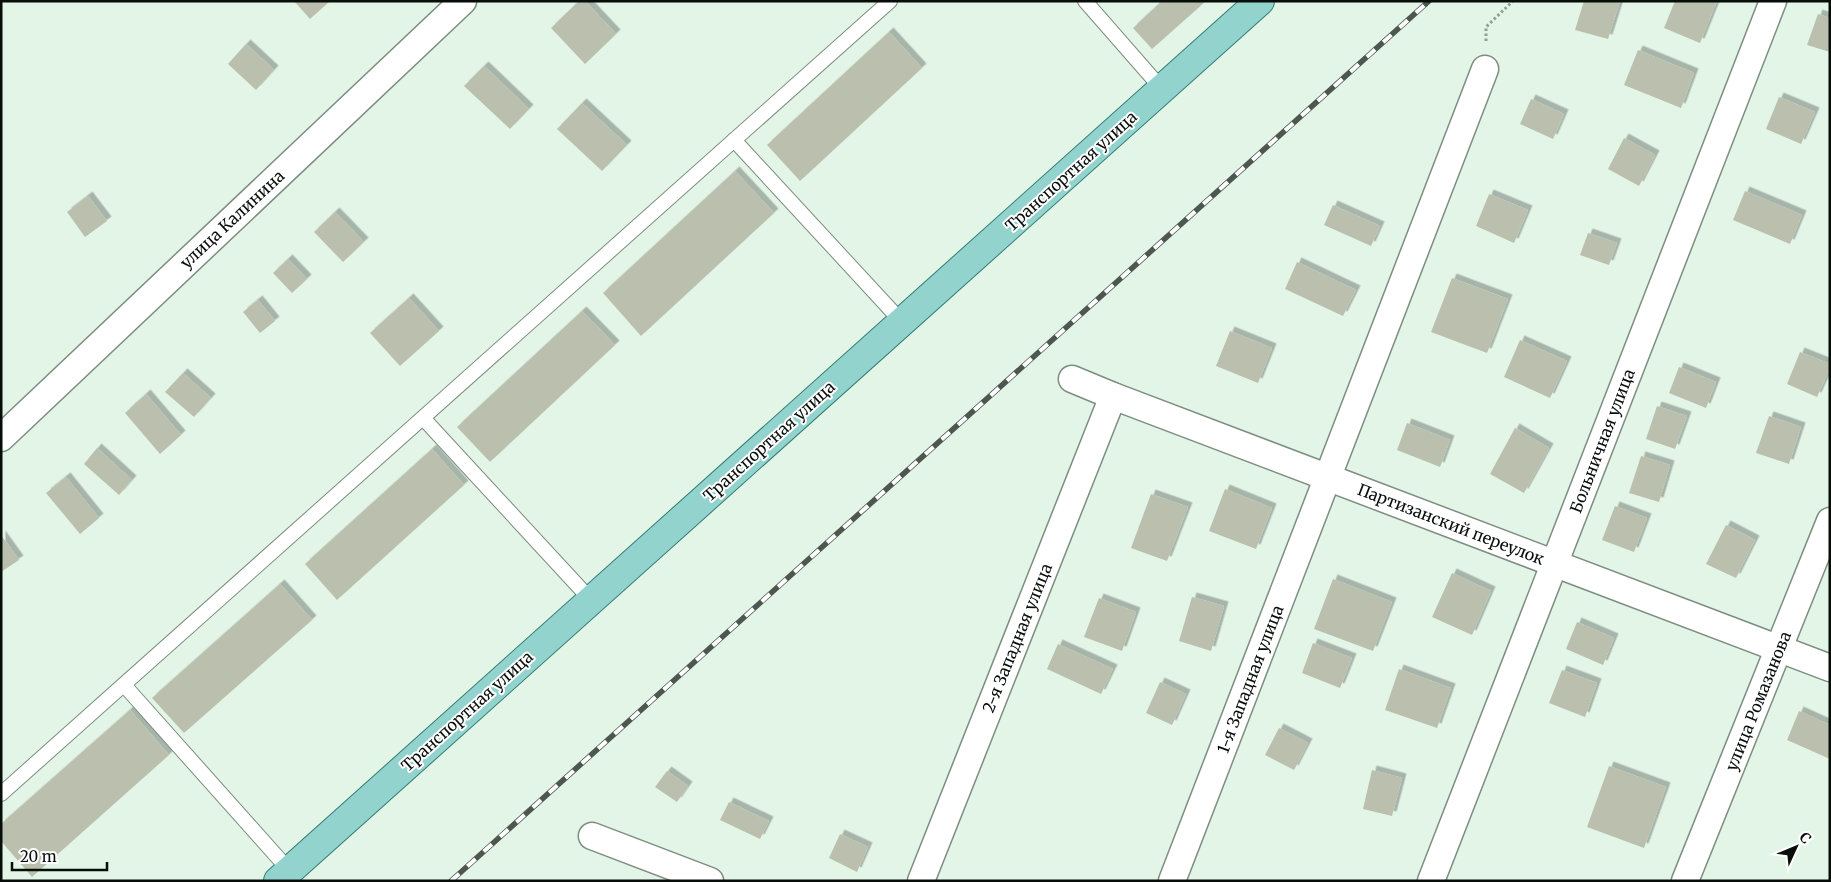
<svg xmlns="http://www.w3.org/2000/svg" width="1831" height="882" font-family="Merriweather,serif">
  <style>
    .building { fill: #bbc0ae; filter: url(#shadow) }
    .lines { fill: none; stroke-linecap: round; stroke-linejoin: round }
    .lane-casing { stroke: #7d8d81; stroke-width: 16 }
    .street-casing { stroke: #7d8d81; stroke-width: 29 }
    .primary-casing { stroke: #337c73; stroke-width: 30 }
    .path { stroke: #919e94; stroke-width: 3; stroke-dasharray: 2.5 2.5; stroke-linecap: butt }
    .lane { stroke: #fff; stroke-width: 14 }
    .street { stroke: #fff; stroke-width: 26 }
    .primary { stroke: #92d4cd; stroke-width: 28 }
    .rail-casing { stroke: #4d564f; stroke-width: 5.5 }
    .rail { stroke: #fff; stroke-width: 4; stroke-dasharray: 11; stroke-linecap: butt }
    .labels { text-anchor: middle; dominant-baseline: central; stroke-width: 4; stroke-linejoin: round; paint-order: stroke }
    .street-label { font-size: 16px; fill: #070d09; stroke: #fff }
  </style>
  <defs>
    <filter id="shadow"><feDropShadow dx="4.5" dy="-4.5" stdDeviation="0" flood-color="#0004"/></filter>
  </defs>
  <rect width="100%" height="100%" fill="#e3f5e7"/>
  <!-- building -->
  <g class="building">
    <path d="M294,1H330L310,19Z"/>
    <path d="M579,1H585L616,34L585,64L551,28Z"/>
    <path d="M1162,1H1206L1152,49L1133,28Z"/>
    <path d="M1584,1H1620L1608,39L1575,30Z"/>
    <path d="M1675,1H1717L1700,43L1664,28Z"/>
    <path d="M1818,14L1830,18V52L1807,45Z"/>
    <path d="M889,32L922,68L800,181L767,145Z"/>
    <path d="M246,44L274,70L256,90L228,64Z"/>
    <path d="M1638,50L1694,73L1681,108L1624,85Z"/>
    <path d="M484,66L529,109L510,129L464,86Z"/>
    <path d="M1779,97L1815,112L1801,144L1766,129Z"/>
    <path d="M1531,99L1564,114L1553,139L1520,124Z"/>
    <path d="M582,103L627,145L602,171L557,129Z"/>
    <path d="M1624,138L1655,155L1639,186L1608,169Z"/>
    <path d="M735,171L774,213L641,336L603,293Z"/>
    <path d="M1745,191L1802,215L1790,244L1733,220Z"/>
    <path d="M1489,194L1528,210L1514,243L1476,226Z"/>
    <path d="M88,196L107,221L85,237L67,212Z"/>
    <path d="M1333,205L1380,226L1371,246L1324,225Z"/>
    <path d="M335,212L364,242L343,262L314,232Z"/>
    <path d="M1588,233L1617,243L1609,265L1580,255Z"/>
    <path d="M288,259L307,279L292,293L273,273Z"/>
    <path d="M1297,262L1356,290L1343,316L1285,289Z"/>
    <path d="M1452,278L1508,299L1487,353L1431,332Z"/>
    <path d="M409,298L439,331L400,366L370,333Z"/>
    <path d="M258,300L275,321L260,333L243,312Z"/>
    <path d="M582,311L615,345L490,462L457,427Z"/>
    <path d="M1230,331L1272,348L1258,383L1216,366Z"/>
    <path d="M1520,340L1567,361L1550,398L1504,377Z"/>
    <path d="M1800,352L1830,364V368L1817,397L1787,384Z"/>
    <path d="M1679,367L1716,382L1706,408L1669,393Z"/>
    <path d="M183,373L211,398L194,417L165,392Z"/>
    <path d="M146,394L181,435L160,454L125,413Z"/>
    <path d="M1657,406L1687,416L1675,449L1646,439Z"/>
    <path d="M1769,416L1801,427L1789,464L1756,453Z"/>
    <path d="M1407,423L1450,440L1440,467L1397,450Z"/>
    <path d="M1515,428L1549,448L1524,493L1490,474Z"/>
    <path d="M97,448L132,480L119,495L84,464Z"/>
    <path d="M432,449L464,485L337,600L305,564Z"/>
    <path d="M1641,456L1670,465L1659,502L1629,493Z"/>
    <path d="M66,477L99,518L80,534L46,493Z"/>
    <path d="M1225,489L1272,508L1256,549L1209,531Z"/>
    <path d="M1151,494L1188,507L1167,561L1131,548Z"/>
    <path d="M1615,506L1647,518L1634,552L1602,540Z"/>
    <path d="M1726,525L1755,540L1736,578L1706,564Z"/>
    <path d="M1,535L19,560L1,572Z"/>
    <path d="M1452,573L1491,591L1472,635L1432,617Z"/>
    <path d="M1333,579L1392,602L1373,651L1314,629Z"/>
    <path d="M280,584L312,620L184,733L152,698Z"/>
    <path d="M1192,597L1224,606L1211,651L1179,641Z"/>
    <path d="M1099,598L1136,612L1122,651L1084,637Z"/>
    <path d="M1577,622L1614,638L1603,665L1566,649Z"/>
    <path d="M1313,643L1352,658L1340,688L1302,673Z"/>
    <path d="M1058,644L1113,669L1101,694L1047,669Z"/>
    <path d="M1399,669L1451,688L1437,728L1385,710Z"/>
    <path d="M1562,670L1597,683L1585,717L1549,703Z"/>
    <path d="M1160,682L1186,694L1172,725L1146,713Z"/>
    <path d="M130,710L169,755L32,877L1,841V824Z"/>
    <path d="M1799,711L1830,725V759L1787,740Z"/>
    <path d="M1279,728L1308,743L1294,770L1265,755Z"/>
    <path d="M1609,766L1666,787L1644,848L1587,827Z"/>
    <path d="M1372,770L1402,778L1392,816L1363,809Z"/>
    <path d="M667,771L688,786L677,802L655,787Z"/>
    <path d="M729,802L769,821L760,839L720,820Z"/>
    <path d="M840,834L868,847L857,872L829,858Z"/>
  </g>
  <g class="lines">
    <!-- lane casing -->
    <g class="lane-casing">
      <g id="lane">
        <path d="M1085,1L1162,89"/>
        <path d="M734,140L902,322"/>
        <path d="M423,418L591,600"/>
        <path d="M124,685L289,870"/>
        <path d="M1,794L890,1"/>
      </g>
    </g>
    <!-- street casing -->
    <g class="street-casing">
      <g id="street">
        <path d="M1072,379L1113,396L1830,668"/>
        <path d="M1,438L463,1"/>
        <path d="M592,836L710,881"/>
        <path d="M921,881L1113,396"/>
        <path d="M1172,881L1485,69"/>
        <path d="M1431,881L1773,1"/>
        <path d="M1685,881L1830,521"/>
      </g>
    </g>
    <!-- primary casing -->
    <g class="primary-casing">
      <path id="primary" d="M278,881L1260,1"/>
    </g>
    <!-- path -->
    <path class="path" d="M1486,41V27L1513,1"/>
    <!-- lane -->
    <use href="#lane" class="lane"/>
    <!-- street -->
    <use href="#street" class="street"/>
    <!-- primary -->
    <use href="#primary" class="primary"/>
    <!-- rail casing -->
    <g class="rail-casing">
      <path id="rail" d="M451,881L1429,1"/>
    </g>
    <!-- rail -->
    <use href="#rail" class="rail"/>
  </g>
  <g class="labels">
    <!-- street labels -->
    <g class="street-label">
      <text transform="translate(1071 171) rotate(-42)">Транспортная улица</text>
      <text transform="translate(232 219) rotate(-43)">улица Калинина</text>
      <text transform="translate(769 441) rotate(-42)">Транспортная улица</text>
      <text transform="translate(1602 441) rotate(-69)">Больничная улица</text>
      <text transform="translate(1451 524) rotate(21)">Партизанский переулок</text>
      <text transform="translate(1017 638) rotate(-68)">2-я Западная улица</text>
      <text transform="translate(1250 679) rotate(-69)">1-я Западная улица</text>
      <text transform="translate(1758 701) rotate(-68)">улица Ромазанова</text>
      <text transform="translate(467 711) rotate(-42)">Транспортная улица</text>
    </g>
  </g>
  <!-- border -->
  <rect width="1831" height="882" fill="none" stroke="#070d09" stroke-width="5"/>
  <!-- north arrow -->
  <g transform="translate(1796 847) rotate(46)" stroke="#ffffff" stroke-width="4" paint-order="stroke">
  <path d="M0-4L9 19L0 12L-9 19Z" fill="#070d09"/>
  <text y="-8" font-size="14" font-weight="bold" text-anchor="middle" fill="#070d09">С</text>
  </g>
  <!-- scale -->
  <path d="M12 862v8h95v-8" fill="none" stroke="#070d09" stroke-width="2.5"/>
  <text x="20" y="862" font-size="15" fill="#070d09" stroke="#ffffff" stroke-width="4" paint-order="stroke">20 m</text>
</svg>
